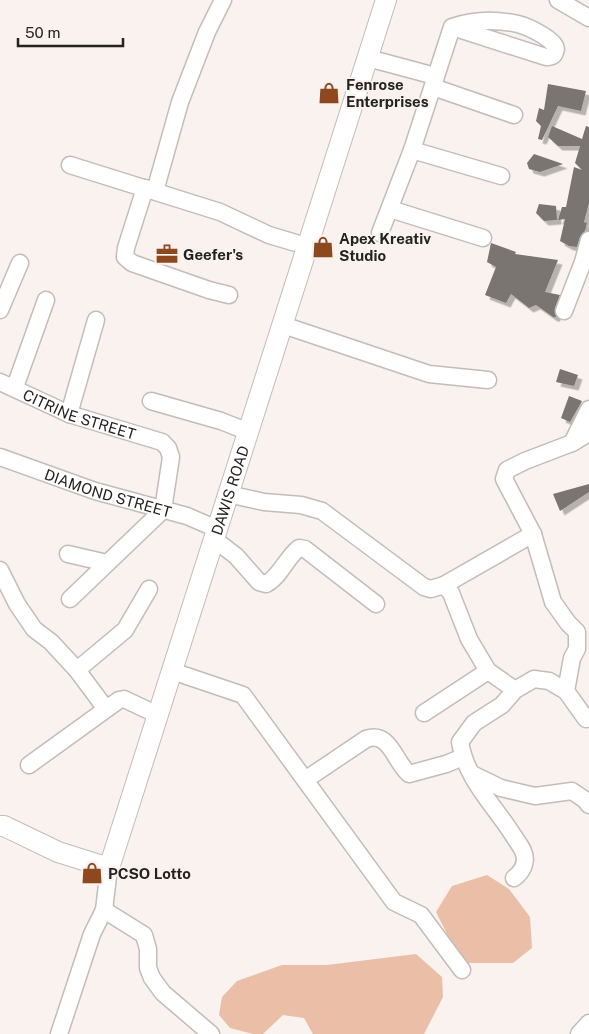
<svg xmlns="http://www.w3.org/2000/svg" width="589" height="1034" font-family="'Public Sans',sans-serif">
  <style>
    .green { fill: #eabea7 }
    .building { fill: #7a7471; filter: url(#shadow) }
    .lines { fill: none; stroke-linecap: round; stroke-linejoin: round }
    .minor-casing { stroke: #c3bcb9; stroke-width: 19 }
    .tertiary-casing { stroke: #c3bcb9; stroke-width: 22 }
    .minor { stroke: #fff; stroke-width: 16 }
    .tertiary { stroke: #fff; stroke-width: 20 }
    .labels { text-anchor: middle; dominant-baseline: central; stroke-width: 4; stroke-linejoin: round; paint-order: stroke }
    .poi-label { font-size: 15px; font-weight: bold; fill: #252321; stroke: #f9f2ee; text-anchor: start }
    .street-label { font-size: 15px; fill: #252321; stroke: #f9f2ee }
  </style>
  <defs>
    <filter id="shadow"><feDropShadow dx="4.5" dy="4.5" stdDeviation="0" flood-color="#0004"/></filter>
  </defs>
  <rect width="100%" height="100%" fill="#f9f2ee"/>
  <!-- green -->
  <g class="green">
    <path d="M487,875L509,889L530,917L532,948L513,963H467L447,934L436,912L452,886Z"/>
    <path d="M416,954L442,977L443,997L424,1034H313L304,1018L283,1015L263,1034H253L230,1028L219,1015L222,997L237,981L282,965H327Z"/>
  </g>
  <!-- building -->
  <g class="building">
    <path d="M548,84L586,91L581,111L558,106L542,140L538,139L541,126L536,121L539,108L544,110Z"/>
    <path d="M552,126L582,139L586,126L589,127V203L584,222L587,223L585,231L580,237L577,247L569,246L560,241L565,219L558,220L562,207H566L574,167L582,170L575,163L580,146H558L548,137Z"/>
    <path d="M534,154L563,164L540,172L529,169L527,163Z"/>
    <path d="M539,204L556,206L557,220L544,221L536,213Z"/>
    <path d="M491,243L516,252L515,254L558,260L545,292L560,295L555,308L556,317H553L536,305L529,308L511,294L506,303L485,295L496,267L487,262Z"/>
    <path d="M560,369L578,375L574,386L556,382Z"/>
    <path d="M569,396L582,401L570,422L561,418Z"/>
    <path d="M589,484V492L560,511L553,494Z"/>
  </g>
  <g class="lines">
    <!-- minor casing -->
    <g class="minor-casing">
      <g id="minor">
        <path d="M558,0L589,18"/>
        <path d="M368,58L435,76"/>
        <path d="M433,87L514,115"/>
        <path d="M412,150L501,176"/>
        <path d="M70,165L220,212L269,235L306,246"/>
        <path d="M145,188L126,248L125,257L132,263L209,290L229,295"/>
        <path d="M155,191L180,102L207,32L223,0"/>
        <path d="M390,209L483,238"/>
        <path d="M380,233L412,150L452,27C473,20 495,19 518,24C526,26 561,41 555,52C554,56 550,57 546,57L452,27"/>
        <path d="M0,310L20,263"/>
        <path d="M564,311L583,262L589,240"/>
        <path d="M283,325L429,374L488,380"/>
        <path id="s1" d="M0,382L69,414L162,442L168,448L171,457L163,510L70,599"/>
        <path d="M15,387L46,300"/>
        <path d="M151,401L221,421L249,432"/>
        <path d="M69,414L96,320"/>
        <path d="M572,443L589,409"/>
        <path id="s2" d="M0,457L95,491L187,516L217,529"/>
        <path d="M228,494L264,502L301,505L322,511L424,587L431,589L444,585L533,534"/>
        <path d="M214,539L236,556L259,582L266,584C280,577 286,558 299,548L305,549L376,604"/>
        <path d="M68,554L107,563"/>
        <path d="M0,570L17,604L34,629L51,642L77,670L106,709"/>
        <path d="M444,585L451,593L469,639L488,671L515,690"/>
        <path d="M77,670L125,630L149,589"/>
        <path d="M172,671L243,695L394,902L421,915L462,970"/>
        <path d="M566,691L572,658L577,649V632L568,623L553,602L533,534L504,479L507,470L525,461L572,443L589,433"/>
        <path d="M424,713L488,671"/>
        <path d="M29,765L119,700L124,699L158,715"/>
        <path d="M472,774L501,788L535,796L572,791L585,800L589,805"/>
        <path d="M305,780L366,739C390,730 395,763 409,774L446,764L463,757"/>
        <path d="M514,878C522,872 528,862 523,851C521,846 516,840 513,835C494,805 466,779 460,742L474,723L502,705L515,690L534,679L549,681L566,691L586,719"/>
        <path d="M104,910L144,935L148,949V968L152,978L163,993L211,1034"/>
        <path d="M59,1034L92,934L104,910L109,868"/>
        <path d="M579,1034L589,1023"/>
      </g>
    </g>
    <!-- tertiary casing -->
    <g class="tertiary-casing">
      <g id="tertiary">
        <path id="s3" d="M0,826H4L58,852L109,868L386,0"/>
      </g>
    </g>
    <!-- minor -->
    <use href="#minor" class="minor"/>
    <!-- tertiary -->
    <use href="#tertiary" class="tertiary"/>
  </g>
  <!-- icons -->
  <defs>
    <g id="shop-bare" transform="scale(1.725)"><path d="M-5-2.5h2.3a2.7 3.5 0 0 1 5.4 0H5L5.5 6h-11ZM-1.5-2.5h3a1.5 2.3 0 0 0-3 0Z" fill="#8d481e" stroke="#f9f2ee" stroke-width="2.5" paint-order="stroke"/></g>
    <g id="office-bare" transform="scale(1.725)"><path d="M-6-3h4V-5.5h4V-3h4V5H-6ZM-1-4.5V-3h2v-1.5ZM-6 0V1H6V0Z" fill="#8d481e" stroke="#f9f2ee" stroke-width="2.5" paint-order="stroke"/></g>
  </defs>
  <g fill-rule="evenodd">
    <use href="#shop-bare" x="329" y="93"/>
    <use href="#shop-bare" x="323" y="247"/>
    <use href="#office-bare" x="167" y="254"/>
    <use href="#shop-bare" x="92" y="873"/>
  </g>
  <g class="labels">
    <!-- poi labels -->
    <g class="poi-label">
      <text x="346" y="84">Fenrose<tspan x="346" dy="17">Enterprises</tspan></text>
      <text x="339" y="238">Apex Kreativ<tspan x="339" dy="17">Studio</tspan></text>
      <text x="183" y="254">Geefer's</text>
      <text x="108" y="873">PCSO Lotto</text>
    </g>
    <!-- street labels -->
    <g class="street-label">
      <text stroke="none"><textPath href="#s1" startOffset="86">CITRINE STREET</textPath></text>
      <text stroke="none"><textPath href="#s3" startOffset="514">DAWIS ROAD</textPath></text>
      <text stroke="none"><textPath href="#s2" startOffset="114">DIAMOND STREET</textPath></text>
    </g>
  </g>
  <!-- scale -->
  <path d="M18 38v8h105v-8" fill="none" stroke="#252321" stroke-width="2.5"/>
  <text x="25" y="38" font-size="15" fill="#252321" stroke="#f9f2ee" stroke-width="4" paint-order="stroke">50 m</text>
</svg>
